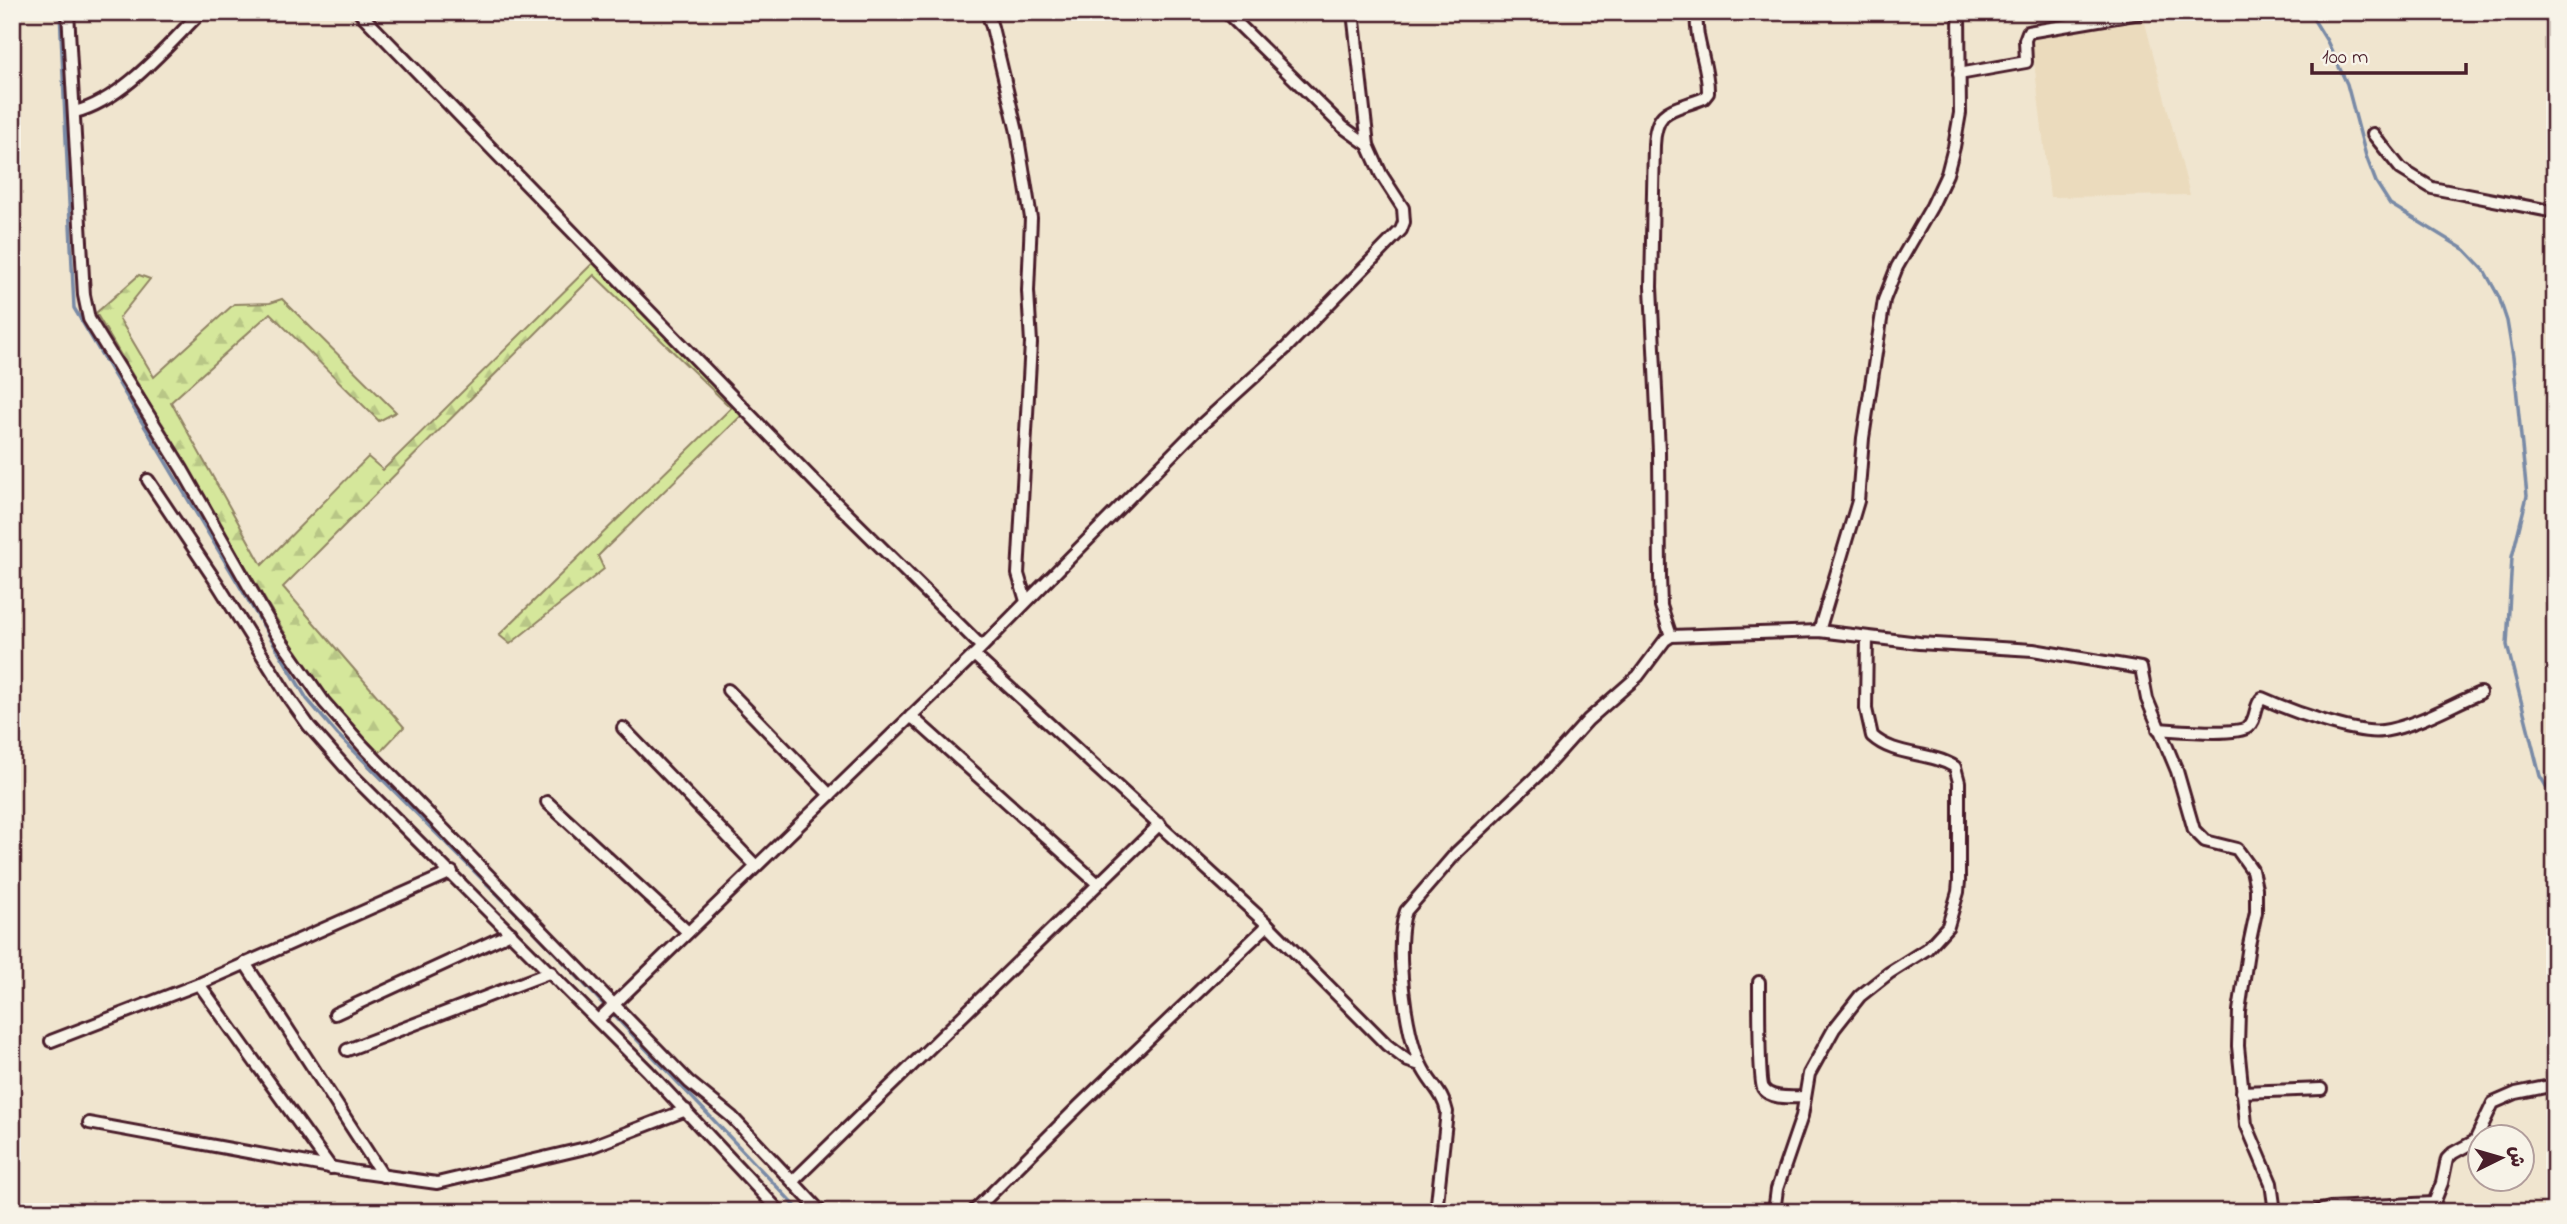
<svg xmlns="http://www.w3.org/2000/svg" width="2567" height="1224" font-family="'Indie Flower','Playpen Sans Arabic',sans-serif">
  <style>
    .built { fill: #ebdbbd }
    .forest { fill: url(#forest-firs); stroke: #908363; stroke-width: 2 }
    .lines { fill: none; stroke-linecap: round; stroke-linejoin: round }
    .stream { stroke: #798aa6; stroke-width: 3.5 }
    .minor-casing { stroke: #4a1f2b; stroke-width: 16 }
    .minor { stroke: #f7f3e8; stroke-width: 10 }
  </style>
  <defs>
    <pattern id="forest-firs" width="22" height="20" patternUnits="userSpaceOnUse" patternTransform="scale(1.75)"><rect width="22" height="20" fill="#d5e79b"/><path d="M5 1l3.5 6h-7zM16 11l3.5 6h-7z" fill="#b8c686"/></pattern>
  </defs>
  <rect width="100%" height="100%" fill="#f0e5cf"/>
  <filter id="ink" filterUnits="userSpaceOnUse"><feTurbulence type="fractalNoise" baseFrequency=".0143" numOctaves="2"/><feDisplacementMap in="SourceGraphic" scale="14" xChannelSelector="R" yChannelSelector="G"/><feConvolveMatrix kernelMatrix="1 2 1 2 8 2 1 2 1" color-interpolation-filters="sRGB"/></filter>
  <g filter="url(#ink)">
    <!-- built -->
    <path class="built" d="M2144,19L2190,195L2050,197L2031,36Z"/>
    <!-- forest -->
    <path class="forest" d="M597,259L747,410L598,556L604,569L510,644L499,635L731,408L594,275L283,587L404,727L379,753L315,684L96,313L139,275L150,279L119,318L154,377L234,304L270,303L282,299L396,412L379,421L270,313L171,402L262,565L368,457L383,470Z"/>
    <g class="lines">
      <!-- stream -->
      <g class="stream">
        <path d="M60,12L74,308L307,699L338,735L529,926L801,1212"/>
        <path d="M2309,12L2327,41L2347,84L2366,156L2376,182L2390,204L2465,250L2484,270L2499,297L2507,321L2513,357L2527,496L2512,557L2507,645L2540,776L2555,801"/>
      </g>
      <!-- minor casing -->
      <g class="minor-casing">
        <g id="minor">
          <path d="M68,12L84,295L89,319L182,469L275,632L324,702L362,745L689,1082L732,1117L821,1212"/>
          <path d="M359,12L820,487L981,646"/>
          <path d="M987,12L992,27L1017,132L1031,218L1028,291L1031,343L1018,574L1026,601"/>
          <path d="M1226,12L1343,127L1368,145"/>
          <path d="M1959,74L2026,62L2025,40L2028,32L2140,13"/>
          <path d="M75,112C123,100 166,47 201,12"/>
          <path d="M2373,134L2401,169L2432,188L2555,212"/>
          <path d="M148,480L217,583L289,698L309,726L352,775L648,1071L780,1212"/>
          <path d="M1819,631L1858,501L1863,438L1884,300L1897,267L1932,206L1947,174L1954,147L1960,113L1959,12"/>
          <path d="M1671,636L1661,606L1660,576L1659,451L1651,287L1654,145C1656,106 1673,111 1704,98L1708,93C1709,65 1694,41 1697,12"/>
          <path d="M974,655L1268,925L1387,1045L1408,1061L1420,1065"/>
          <path d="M728,690L830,795"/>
          <path d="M911,716L1098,884"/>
          <path d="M623,728L756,866"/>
          <path d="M2158,729C2176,730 2236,736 2248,727C2257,720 2254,705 2262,698C2289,710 2355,735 2383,731C2416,726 2449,706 2480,693"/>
          <path d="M547,802L688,932"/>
          <path d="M245,963L383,1176"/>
          <path d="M1759,982C1759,997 1759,1081 1763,1088C1770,1100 1793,1097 1805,1097"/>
          <path d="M199,984L331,1168"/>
          <path d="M335,1014L511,933"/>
          <path d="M598,1020L974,655L1200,426L1286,348L1401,230L1404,222L1403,208L1381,174L1368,145L1353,12"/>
          <path d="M51,1041L199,984L452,872"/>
          <path d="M347,1050L551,972"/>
          <path d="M2242,1092L2321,1089"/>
          <path d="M89,1123L357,1172L437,1183L590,1147L686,1110"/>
          <path d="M793,1181L1160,824"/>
          <path d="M973,1212L1080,1105L1268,925"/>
          <path d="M1436,1212L1447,1112C1443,1092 1429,1083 1421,1065C1405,1035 1394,943 1406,911L1457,852L1543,770L1588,720L1638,676L1665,640L1671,636L1819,631L1919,643L2033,650L2141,668L2147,699L2177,771L2194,830L2205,841L2237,849L2252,870L2256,888V912L2249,945L2239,1011L2238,1046L2246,1124L2271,1183L2275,1212"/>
          <path d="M1774,1212L1777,1189L1802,1116L1809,1074L1834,1029L1860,996L1889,973L1927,949L1948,926L1958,892L1959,881V782L1955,767C1929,751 1895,757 1872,736L1866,709L1867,637"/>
          <path d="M2314,1212L2330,1208L2434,1203"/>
          <path d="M2437,1212L2434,1203L2442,1183L2447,1159L2453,1153L2475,1141L2493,1103L2516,1093L2555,1085"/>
        </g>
      </g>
      <!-- minor -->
      <use href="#minor" class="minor"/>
    </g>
  </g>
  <!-- margin -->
  <rect width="2567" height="1224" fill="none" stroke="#f7f3e8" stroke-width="42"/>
  <rect x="21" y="21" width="2525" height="1182" fill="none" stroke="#4a1f2b" stroke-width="2.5" filter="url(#ink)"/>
  <!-- north arrow -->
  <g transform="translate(2501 1158) rotate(85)"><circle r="33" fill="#f7f3e8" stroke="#b29e9c" stroke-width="2"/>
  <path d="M0-5L12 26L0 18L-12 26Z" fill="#4a1f2b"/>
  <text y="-10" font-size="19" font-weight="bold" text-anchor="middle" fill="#4a1f2b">ش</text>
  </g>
  <!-- scale -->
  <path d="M2312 63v10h154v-10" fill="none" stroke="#4a1f2b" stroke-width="3.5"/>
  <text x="2322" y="63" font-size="21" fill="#4a1f2b" stroke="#f7f3e8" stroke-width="5" paint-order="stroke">100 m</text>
</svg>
